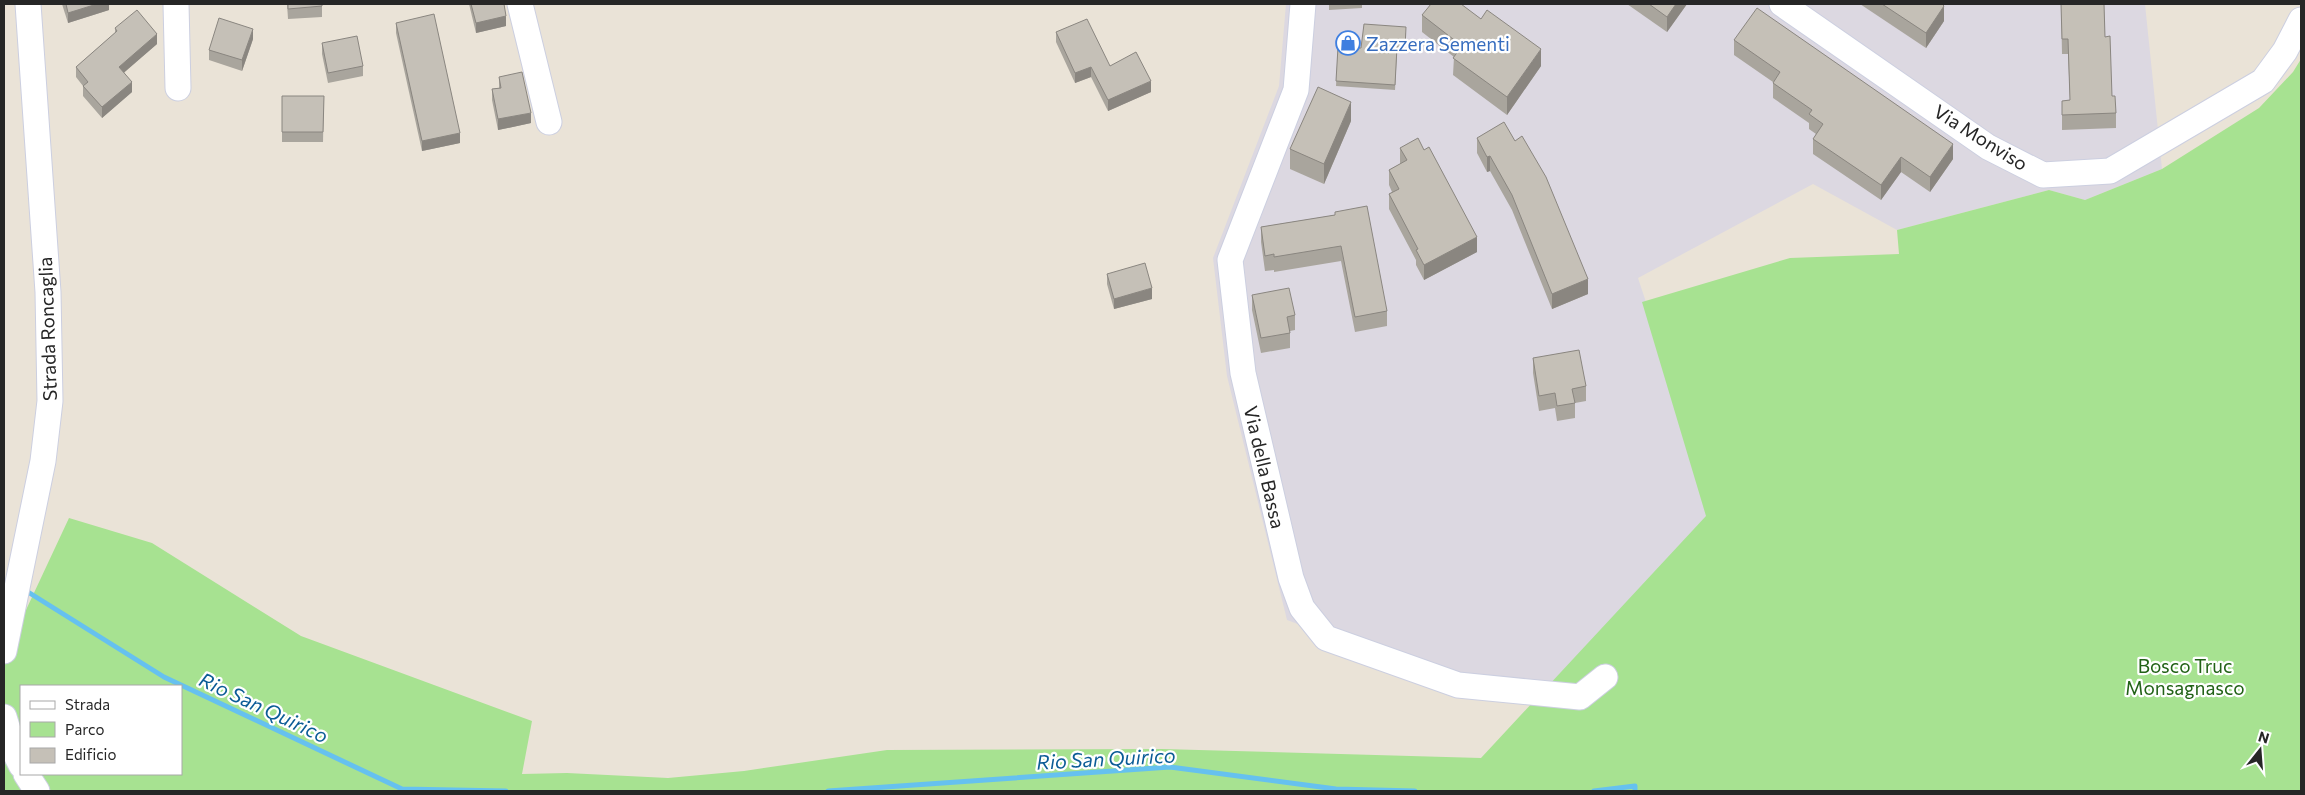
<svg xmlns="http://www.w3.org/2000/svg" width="2305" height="795" font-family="Commissioner,sans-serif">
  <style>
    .industrial { fill: #dcd8e1 }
    .green { fill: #a7e291; fill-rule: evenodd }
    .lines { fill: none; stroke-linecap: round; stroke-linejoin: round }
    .stream { stroke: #66c1ef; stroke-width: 5 }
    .minor-casing { stroke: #cccfe0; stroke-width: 27 }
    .minor { stroke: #fff; stroke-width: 25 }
    .wall { fill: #a9a59d }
    .shaded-wall { fill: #8a8680 }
    .building { fill: #c5c0b7; stroke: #8a8680 }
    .labels { text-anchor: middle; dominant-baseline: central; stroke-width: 4.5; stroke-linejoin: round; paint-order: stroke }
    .shop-label { font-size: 19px; fill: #366cbe; stroke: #fff; text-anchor: start }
    .street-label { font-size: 19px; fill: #262626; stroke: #fff }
    .park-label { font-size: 19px; fill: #226217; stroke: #fff }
    .water-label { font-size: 20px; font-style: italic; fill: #0b5c96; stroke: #fff }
  </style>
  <rect width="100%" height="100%" fill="#eae3d7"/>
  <!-- industrial -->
  <path class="industrial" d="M1286,4H2145L2162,169L2085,200L2049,190L1897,230L1813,184L1638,278L1673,383L1725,517L1614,695L1438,677L1287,620L1227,376L1213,258L1279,86Z"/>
  <!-- green -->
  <path class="green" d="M2301,59V791H4V657L69,518L152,543L301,636L532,721L522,774L567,773L668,778L744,771L887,750L1162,749L1481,758L1706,516L1642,302L1790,258L1899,254L1897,230L2049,190L2085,200L2162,169L2259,108L2293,72ZM21,686H181V774H21Z"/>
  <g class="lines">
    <!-- stream -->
    <g class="stream">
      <path d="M28,592L164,677L402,789L506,791"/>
      <path d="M828,791L1170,767L1336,789L1415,791"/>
      <path d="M1594,791L1635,786V791"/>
    </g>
    <!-- minor casing -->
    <g class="minor-casing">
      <g id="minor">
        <path d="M176,4L178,88"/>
        <path d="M520,4L549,122"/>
        <path d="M1303,4L1296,90L1230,260L1243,373L1291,578L1302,608L1326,638L1458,685L1580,697L1605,677"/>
        <path d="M1782,4L1988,147L2043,175L2110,171L2263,81L2285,51L2301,20"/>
        <path d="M4,651L43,461L50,401L48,292L28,4"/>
        <path d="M4,717L15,753L21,765"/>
        <path d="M26,774L37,791"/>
      </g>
    </g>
    <!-- minor -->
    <use href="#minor" class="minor"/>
  </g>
  <!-- wall -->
  <g class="wall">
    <path d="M62,4H109V10L68,23Z"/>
    <path d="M287,4H322V17L288,19Z"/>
    <path d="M469,4H504L506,26L476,33Z"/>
    <path d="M1329,4H1362V8L1329,10Z"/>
    <path d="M1627,4H1687L1667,32Z"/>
    <path d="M1860,4H1942L1944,21L1926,48Z"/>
    <path d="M2061,4H2104L2105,37L2112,96L2116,113V128L2062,130V101L2070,100L2068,54H2062Z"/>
    <path d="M1422,15L1541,66L1507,115L1453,75L1454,57L1422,32Z"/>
    <path d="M396,23L460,143L422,151L396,33Z"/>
    <path d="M115,28L157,44L124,72L132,92L102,118L83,96V86L76,77V67L115,33Z"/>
    <path d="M1056,32L1110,66L1151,92L1108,111L1091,77L1075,83L1056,42Z"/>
    <path d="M1406,33L1405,53L1397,52L1395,90L1336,86L1338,47L1361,48Z"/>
    <path d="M253,39L242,71L209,60V50Z"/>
    <path d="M1734,40L1953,159L1930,192L1901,172L1881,200L1813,154V139L1816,134L1809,129V123L1773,98V82L1734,55Z"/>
    <path d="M322,43L363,66V76L328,83L322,54Z"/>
    <path d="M499,77L531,123L498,130L492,100V89L499,88Z"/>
    <path d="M282,96H324L323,142H282Z"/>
    <path d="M1351,121L1324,184L1290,169V149Z"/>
    <path d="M1477,138L1515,141L1588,294L1552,309L1512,210L1490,171L1487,172L1477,153Z"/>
    <path d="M1400,148L1477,252L1424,280L1416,265V260L1389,209V194L1392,192L1389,185V170L1400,164Z"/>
    <path d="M1335,215L1387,311V326L1355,332L1341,261L1274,272V270L1265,271L1261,242V227Z"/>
    <path d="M1107,274L1152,299L1114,309L1107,284Z"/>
    <path d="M1252,295L1295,315V330L1290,331V348L1261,353L1252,310Z"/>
    <path d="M1533,358L1586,386V401L1575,403V418L1557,421L1555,408L1539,411L1533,373Z"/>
  </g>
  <!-- shaded-wall -->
  <g class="shaded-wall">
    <path d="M97,4H109V10L68,23V13Z"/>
    <path d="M1676,4H1687L1667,32V17Z"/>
    <path d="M1944,6V21L1926,48V33Z"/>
    <path d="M506,16V26L476,33V23Z"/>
    <path d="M253,29V39L242,71V60Z"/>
    <path d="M157,34V44L119,77V67Z"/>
    <path d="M1541,49V66L1507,115V97Z"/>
    <path d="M1091,67V77L1075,83V73Z"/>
    <path d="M1151,81V92L1108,111V100Z"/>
    <path d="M132,82V92L102,118V107Z"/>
    <path d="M1351,102V121L1324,184V164Z"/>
    <path d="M531,113V123L498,130V119Z"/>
    <path d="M460,133V143L422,151V141Z"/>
    <path d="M1953,144V159L1930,192V177Z"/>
    <path d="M1490,156V171L1487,172V157Z"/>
    <path d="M1901,157V172L1881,200V185Z"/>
    <path d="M1477,237V252L1424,280V265Z"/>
    <path d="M1588,279V294L1552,309V294Z"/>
    <path d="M1152,288V299L1114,309V299Z"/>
  </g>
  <!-- building -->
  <g class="building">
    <path d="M66,4H97L68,13Z"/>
    <path d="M288,4H322V6L288,9Z"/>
    <path d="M471,4H504L506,16L476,23Z"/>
    <path d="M1431,4H1461L1481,19L1487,10L1541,49L1507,97L1453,58L1462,46L1422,15Z"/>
    <path d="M1649,4H1676L1667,17Z"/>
    <path d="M1882,4H1942L1944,6L1926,33Z"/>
    <path d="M2061,4H2104L2105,37L2110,36L2112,96H2115L2116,113L2062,115V101L2070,100L2068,39H2062Z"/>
    <path d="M1757,8L1953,144L1930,177L1901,157L1881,185L1813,139L1823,124L1809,114L1812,110L1773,83L1780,72L1734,40Z"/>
    <path d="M137,10L157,34L119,67L132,82L102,107L83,86L88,82L76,67L117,31L115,28Z"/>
    <path d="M434,14L460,133L422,141L396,23Z"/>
    <path d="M219,18L253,29L242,60L209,50Z"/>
    <path d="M1087,19L1110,66L1136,52L1151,81L1108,100L1091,67L1075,73L1056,32Z"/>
    <path d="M1364,24L1406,27L1405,48L1397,47L1395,85L1336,81L1338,47L1361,48Z"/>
    <path d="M357,36L363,66L328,73L322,43Z"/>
    <path d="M522,72L531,113L498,119L492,89L501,88L499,77Z"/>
    <path d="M1318,87L1351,102L1324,164L1290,149Z"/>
    <path d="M282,96H324L323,132H282Z"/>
    <path d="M1504,122L1515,141L1522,136L1546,177L1588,279L1552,294L1512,195L1490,156L1487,157L1477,138Z"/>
    <path d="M1418,138L1424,150L1429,147L1477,237L1424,265L1416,250L1418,249L1389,194L1399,189L1389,170L1407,160L1400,148Z"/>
    <path d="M1367,206L1387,311L1355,317L1341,246L1274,257V254L1265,256L1261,227L1335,215V212Z"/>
    <path d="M1145,263L1152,288L1114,299L1107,274Z"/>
    <path d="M1289,288L1295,315L1287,317L1290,333L1261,338L1252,295Z"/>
    <path d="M1579,350L1586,386L1572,389L1575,403L1557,406L1555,393L1539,396L1533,358Z"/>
  </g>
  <!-- icons -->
  <defs>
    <g id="shop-ring" transform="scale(1.25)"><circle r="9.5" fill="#fff" stroke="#3f7fe0" stroke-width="1.5"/><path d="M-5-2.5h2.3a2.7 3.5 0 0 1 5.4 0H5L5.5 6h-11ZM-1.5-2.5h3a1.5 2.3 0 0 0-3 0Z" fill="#3f7fe0"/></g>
  </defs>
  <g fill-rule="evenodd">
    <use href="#shop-ring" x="1348" y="43"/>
  </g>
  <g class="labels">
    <!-- shop labels -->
    <g class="shop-label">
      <text x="1366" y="43">Zazzera Sementi</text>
    </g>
    <!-- street labels -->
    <g class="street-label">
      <text transform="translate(1981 137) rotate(32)">Via Monviso</text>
      <text transform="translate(47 329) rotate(-92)">Strada Roncaglia</text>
      <text transform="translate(1265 467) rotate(77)">Via della Bassa</text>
    </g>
    <!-- park labels -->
    <g class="park-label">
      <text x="2185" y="665">Bosco Truc<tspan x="2185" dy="22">Monsagnasco</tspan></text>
    </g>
    <!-- water labels -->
    <g class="water-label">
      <text transform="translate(264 707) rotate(25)">Rio San Quirico</text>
      <text transform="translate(1106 758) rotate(-3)">Rio San Quirico</text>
    </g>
  </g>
  <!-- border -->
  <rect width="2305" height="795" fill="none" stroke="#262626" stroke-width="10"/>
  <!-- legend -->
  <rect x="20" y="685" width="162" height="90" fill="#ffffff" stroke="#a8a8a8"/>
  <rect x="30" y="701" width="25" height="8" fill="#ffffff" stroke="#a8a8a8"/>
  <text x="65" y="710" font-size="15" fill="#262626">Strada</text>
  <rect x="30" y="722" width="25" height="15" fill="#a7e291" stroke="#a8a8a8"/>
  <text x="65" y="735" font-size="15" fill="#262626">Parco</text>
  <rect x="30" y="748" width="25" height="15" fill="#c5c0b7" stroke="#a8a8a8"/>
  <text x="65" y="760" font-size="15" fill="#262626">Edificio</text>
  <!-- north arrow -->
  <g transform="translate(2260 750) rotate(17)" stroke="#ffffff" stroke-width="4" paint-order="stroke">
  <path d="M0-4L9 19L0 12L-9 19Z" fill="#262626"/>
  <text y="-8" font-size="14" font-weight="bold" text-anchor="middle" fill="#262626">N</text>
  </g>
</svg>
